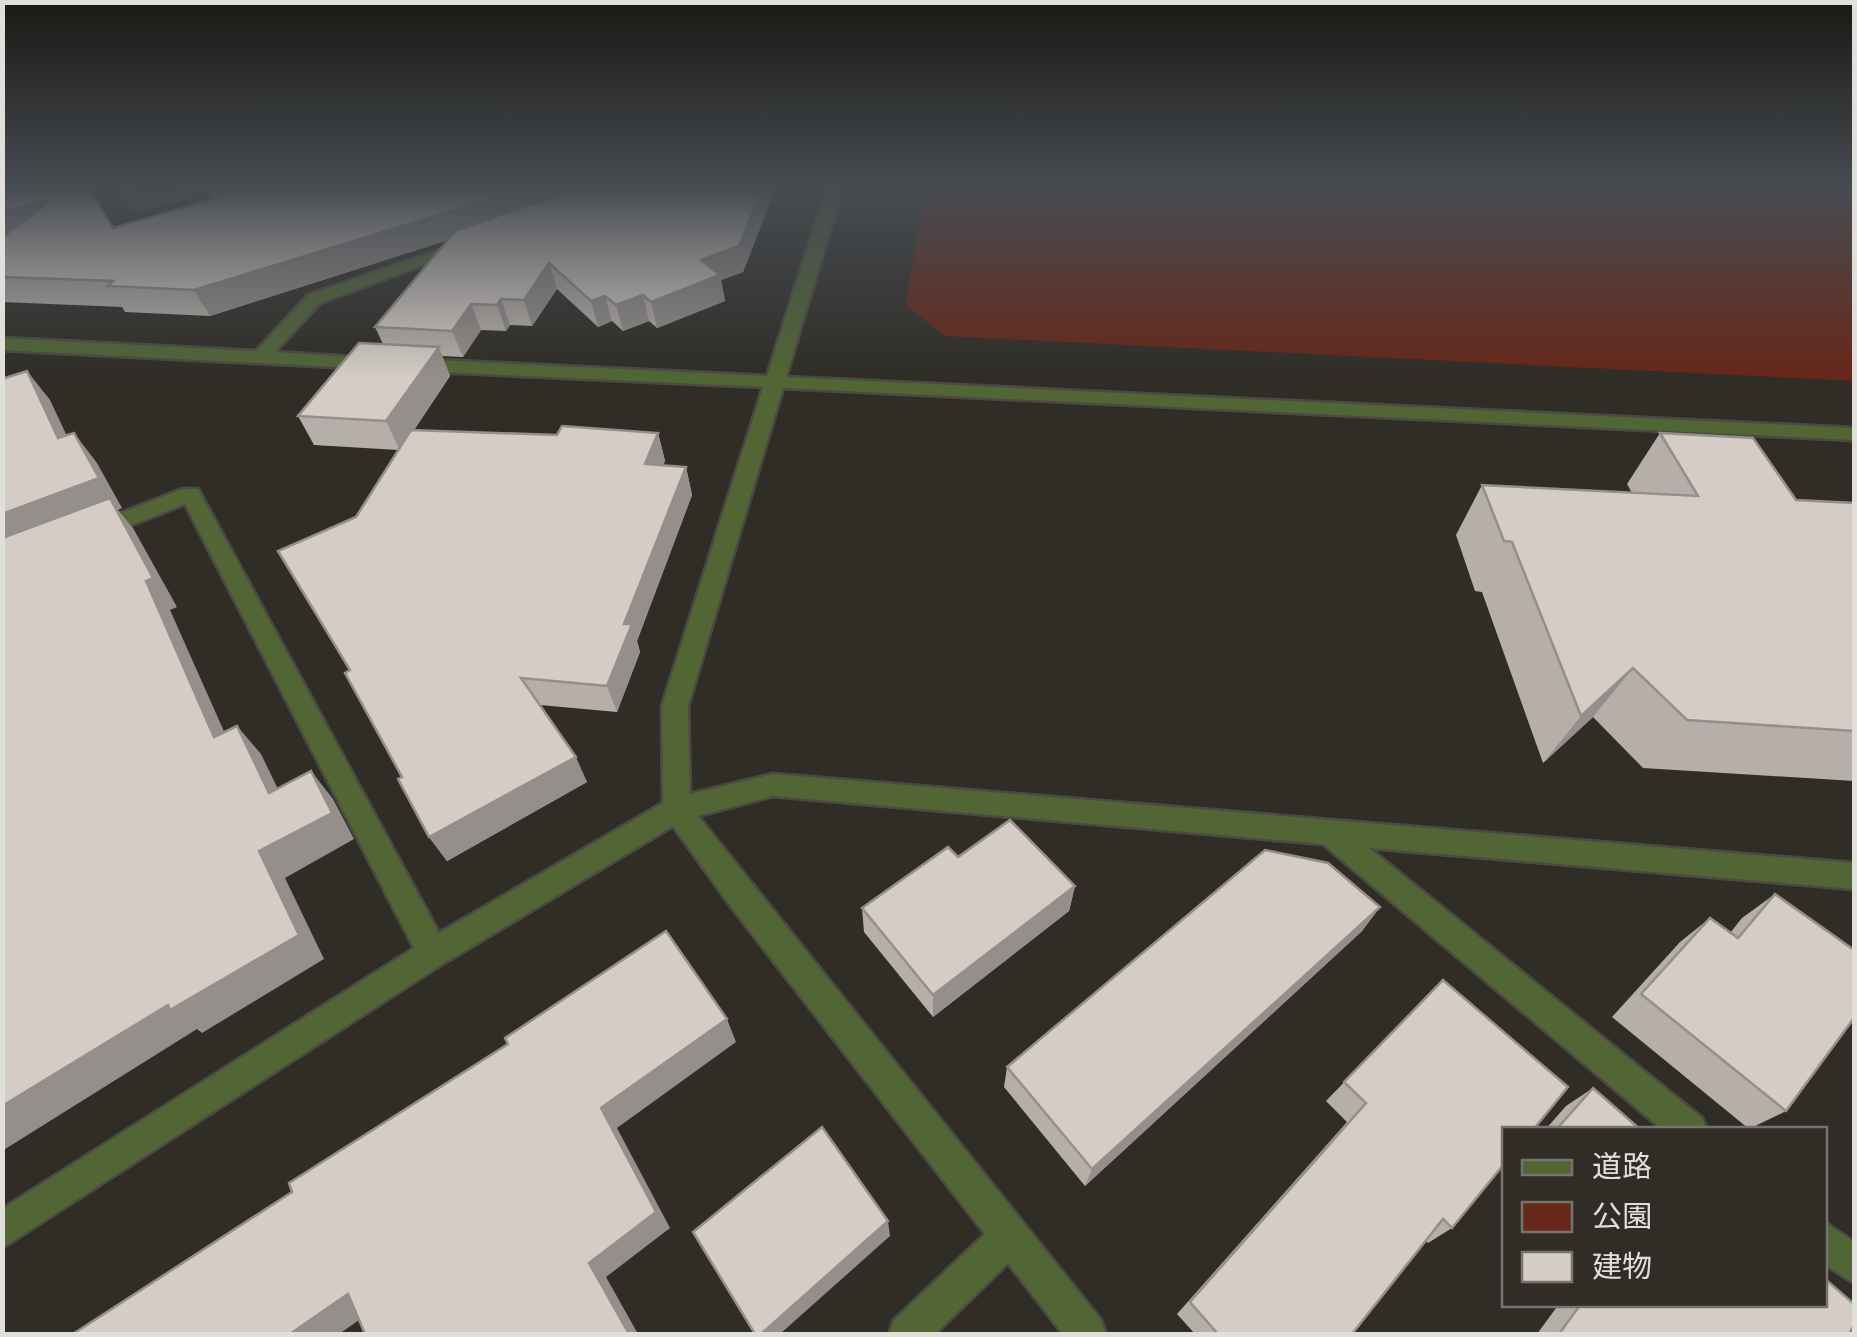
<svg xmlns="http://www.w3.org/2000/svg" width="1857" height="1337" font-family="Overpass,'Noto Sans JP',sans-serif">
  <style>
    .green { fill: #672719 }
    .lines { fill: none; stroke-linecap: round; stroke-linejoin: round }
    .minor-casing { stroke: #4b4943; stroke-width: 5 }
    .minor { fill: #516535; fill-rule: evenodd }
    .wall { fill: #b6afa9 }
    .shaded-wall { fill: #948f8a }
    .building { fill: #d4ccc5; stroke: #948f8a; stroke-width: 2.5 }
  </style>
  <rect width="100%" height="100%" fill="#2f2d26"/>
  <!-- green -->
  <path class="green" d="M926,190H1854V381L944,336L905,304Z"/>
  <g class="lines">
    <!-- minor casing -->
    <g class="minor-casing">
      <g id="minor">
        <path d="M120,190H136L142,199L184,190H211L138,210L132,208Z"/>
        <path d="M826,190H842L786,377L1854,428V440L783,388L688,706L690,794L773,774L1854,863V889L1369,848L1702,1118L1707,1130H1663L1323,844L773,796L698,816L1101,1320L1106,1334H1063L1008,1263L935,1334H889L894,1320L985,1234L732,908L673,826L444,963L2,1248V1209L414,948L185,504L96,539L85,531L88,526L182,489H198L439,933L663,803L662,706L763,387L416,371L407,365L416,359L767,376Z"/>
        <path d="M460,243L474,246L320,303L275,352L383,359L385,363L376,369L2,350V338L256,351L308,295Z"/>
        <path d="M1824,1222L1854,1242V1283L1824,1264Z"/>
      </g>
    </g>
    <!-- minor -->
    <use href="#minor" class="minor"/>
  </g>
  <!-- wall -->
  <g class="wall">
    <path d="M2,190L113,228L213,199L207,190H775L743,272L721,280L725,301L657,328L649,321L623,331L612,321L598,327L557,289L532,326L510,325L506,331L481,330L463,357L442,356L450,376L414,430L557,435L658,433L665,461L663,465L686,467L692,495L637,641L640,652L617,712L540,705L587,782L447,861L429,837L350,670L356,517L398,450L314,445L298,416L383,344L375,327L448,240L210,316L125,312L122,307L2,302Z"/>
    <path d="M1660,433L1796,500L1854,503V781L1643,768L1593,717L1543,763L1482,592L1475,591L1456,535L1482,485L1632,493L1627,484Z"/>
    <path d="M958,857L1075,886L1069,911L933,1017L864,932L862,908Z"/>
    <path d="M1775,894L1786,1111L1749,1129L1612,1017L1680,942L1710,918L1730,933L1742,918Z"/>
    <path d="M1380,907L1362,931L1085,1186L1004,1087L1007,1067Z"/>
    <path d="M1443,980L1452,1228L1428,1243L1426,1241L1352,1334H1195L1177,1314L1347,1122L1326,1101Z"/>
    <path d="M1593,1088L1641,1130H1545L1566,1106Z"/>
    <path d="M1559,1304H1824L1849,1334H1537Z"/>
  </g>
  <!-- shaded-wall -->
  <g class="shaded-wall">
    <path d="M520,190H605L210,316L194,290Z"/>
    <path d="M762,190H775L743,272L721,280L725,301L657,328L651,302L701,260Z"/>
    <path d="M53,199L2,242V212Z"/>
    <path d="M549,263L557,289L532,326L524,300Z"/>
    <path d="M643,295L649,321L623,331L616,305Z"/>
    <path d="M605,296L612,321L598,327L591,301Z"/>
    <path d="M501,299L510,325L506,331L497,305Z"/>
    <path d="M471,304L481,330L463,357L452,331Z"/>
    <path d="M439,347L450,376L400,451L386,421Z"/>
    <path d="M27,371L50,400L82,468L58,438Z"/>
    <path d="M74,433L97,463L122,508L118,510L133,528L177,607L170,610L239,765L2,555V514Z"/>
    <path d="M658,433L665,461L652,492L645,464Z"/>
    <path d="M686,467L692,495L637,641L640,652L617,712L607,686L624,624Z"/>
    <path d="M1633,668L1593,717L1543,763L1581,716Z"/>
    <path d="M237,726L261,754L293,820L269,793Z"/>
    <path d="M576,757L587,782L447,861L429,837Z"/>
    <path d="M311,771L333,799L354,839L285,878L324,959L202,1033L197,1029L2,1151V1106L259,851Z"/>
    <path d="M1075,886L1069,911L933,1017V995Z"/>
    <path d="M1380,907L1362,931L1085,1186L1092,1169Z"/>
    <path d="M727,1019L736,1042L617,1128L670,1228L606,1277L638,1334H629L589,1263L601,1108Z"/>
    <path d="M888,1221L890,1236L780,1334H761Z"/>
    <path d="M348,1294L378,1307L339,1334H290Z"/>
  </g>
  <!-- building -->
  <g class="building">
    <path d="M2,190H90L113,228L219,197L213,190H520L194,290L108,286L113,281L2,277V237L53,199L2,212Z"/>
    <path d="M575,190H762L739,246L701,260L720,275L651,302L643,295L616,305L605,296L591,301L549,263L524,300L501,299L497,305L471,304L452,331L375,327L456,230Z"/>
    <path d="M359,343L439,347L386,421L298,416Z"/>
    <path d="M27,371L58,438L74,433L99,478L2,514V379Z"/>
    <path d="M562,426L658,433L645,464L686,467L624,624H632L607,686L521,678L576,757L429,837L398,779L402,777L345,673L350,670L278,551L356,517L411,430L557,435Z"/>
    <path d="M1660,433L1753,438L1796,500L1854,503V731L1687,720L1633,668L1581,716L1512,542L1504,541L1482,485L1698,496Z"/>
    <path d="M110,498L153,578L146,581L214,737L237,726L269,793L311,771L332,813L259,851L299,935L170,1010L168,1005L2,1106V538Z"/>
    <path d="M1010,820L1075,886L933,995L862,908L948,847L958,857Z"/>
    <path d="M1265,850L1328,863L1380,907L1092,1169L1007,1067Z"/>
    <path d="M1775,894L1854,950V1018L1786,1111L1641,994L1710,918L1738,938Z"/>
    <path d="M666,931L727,1019L601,1108L656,1212L589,1263L629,1334H365L348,1294L290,1334H73L292,1192L289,1183L508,1044L505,1038Z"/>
    <path d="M1443,980L1568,1087L1533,1130H1504V1164L1452,1228L1443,1219L1352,1334H1218L1190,1302L1366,1103L1344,1082Z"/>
    <path d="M1593,1088L1641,1130H1556Z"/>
    <path d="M822,1127L888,1221L761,1334H755L693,1232Z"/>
    <path d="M1824,1278L1854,1304V1325L1849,1334H1559L1581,1304H1824Z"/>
  </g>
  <!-- sky -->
  <linearGradient id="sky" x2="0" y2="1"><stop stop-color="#1a1915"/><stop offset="0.5" stop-color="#474c52"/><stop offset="1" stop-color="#474c52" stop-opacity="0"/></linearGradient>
  <rect width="1857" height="377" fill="url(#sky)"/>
  <!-- border -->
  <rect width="1857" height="1337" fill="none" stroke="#e0dfdb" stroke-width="10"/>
  <!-- legend -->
  <rect x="1502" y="1127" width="325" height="180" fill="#2f2d26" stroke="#76746e" stroke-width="2.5"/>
  <rect x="1522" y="1160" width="50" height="15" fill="#516535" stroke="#76746e" stroke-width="2.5"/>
  <text x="1592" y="1177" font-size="30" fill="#e0dfdb">道路</text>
  <rect x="1522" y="1202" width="50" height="30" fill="#672719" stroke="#76746e" stroke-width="2.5"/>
  <text x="1592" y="1227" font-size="30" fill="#e0dfdb">公園</text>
  <rect x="1522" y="1252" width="50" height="30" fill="#d4ccc5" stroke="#76746e" stroke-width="2.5"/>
  <text x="1592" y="1277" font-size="30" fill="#e0dfdb">建物</text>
</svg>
